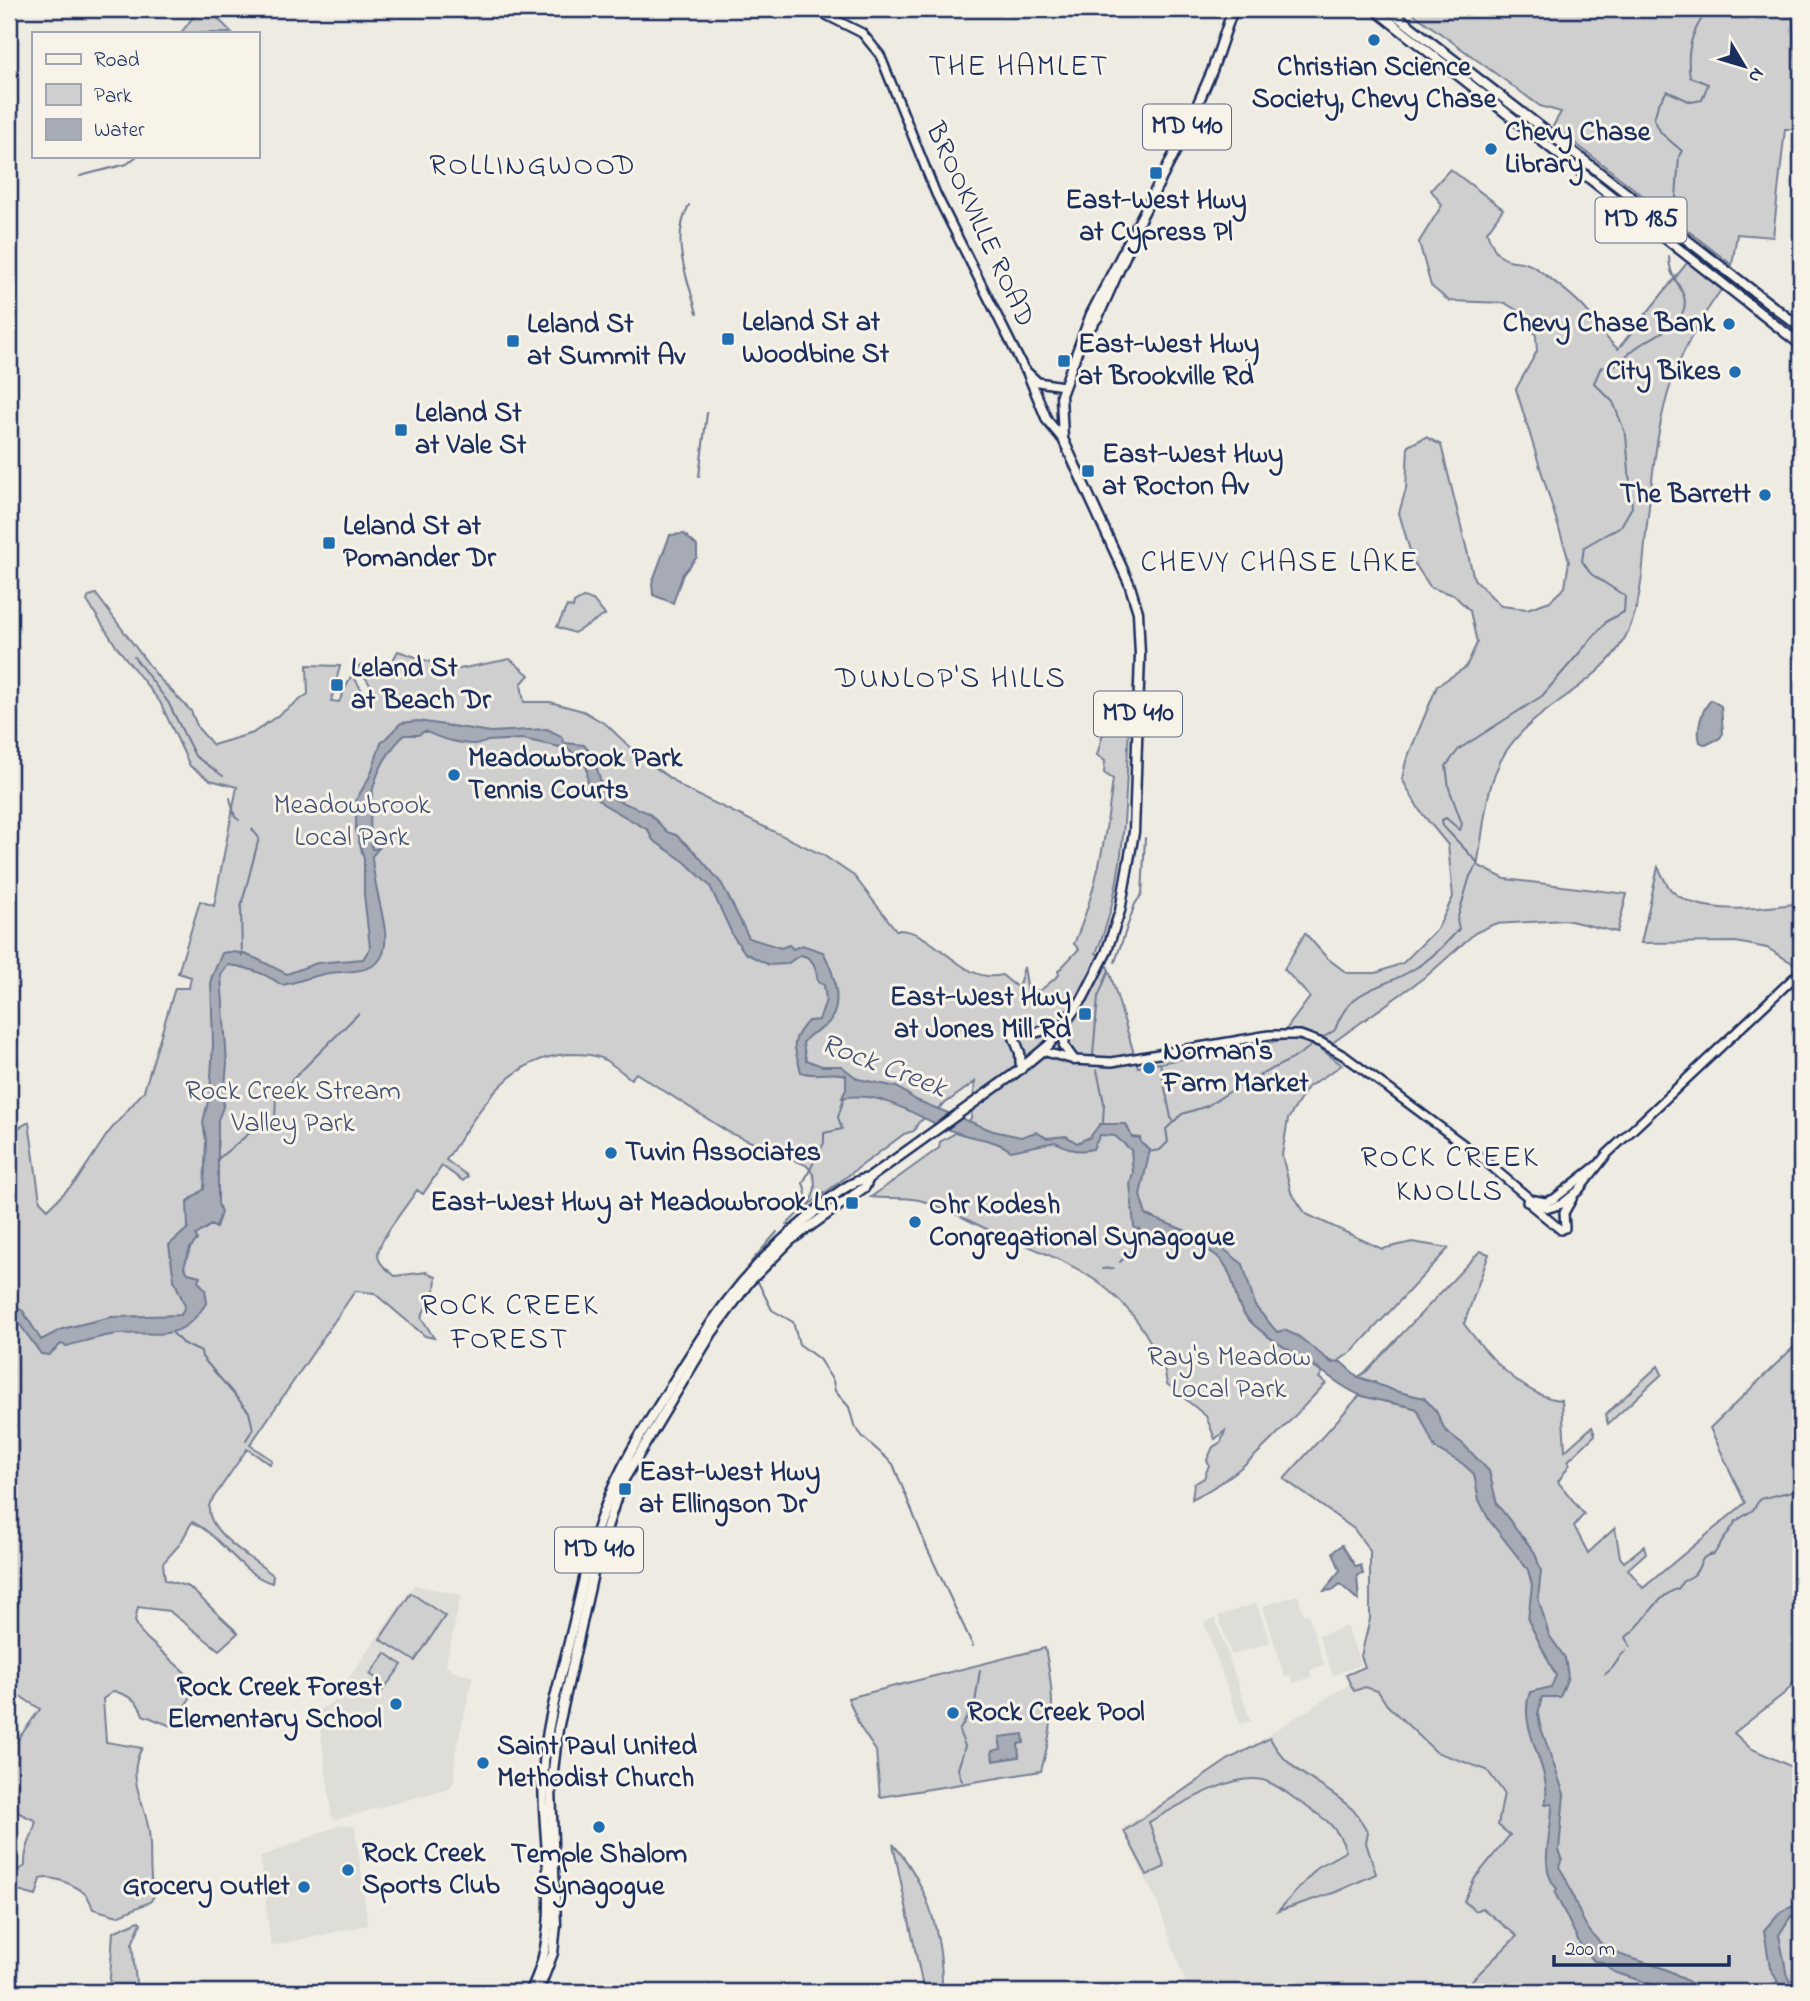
<svg xmlns="http://www.w3.org/2000/svg" width="1810" height="2001" font-family="'Indie Flower',sans-serif">
  <style>
    .built { fill: #deddd8 }
    .green { fill: #cfcfcf; stroke: #757f96; stroke-width: 2 }
    .water { fill: #a6abb5; stroke: #6e7992; stroke-width: 2 }
    .lines { fill: none; stroke-linecap: round; stroke-linejoin: round }
    .stream { stroke: #6e7992; stroke-width: 2 }
    .secondary-casing { stroke: #1b2f5e; stroke-width: 12 }
    .primary-casing { stroke: #1b2f5e; stroke-width: 13 }
    .secondary { stroke: #f7f3e8; stroke-width: 7 }
    .primary { stroke: #f7f3e8; stroke-width: 8 }
    .poi-dot { fill: #1f6fb2; stroke: #f7f3e8; stroke-width: 2.5 }
    .labels { text-anchor: middle; dominant-baseline: central; stroke-width: 6; stroke-linejoin: round; paint-order: stroke }
    .shield { fill: #f7f3e8; stroke: #5d6a87; stroke-width: 2 }
    .shield-label { font-size: 26px; font-weight: bold; fill: #1b2f5e }
    .poi-label { font-size: 28px; font-weight: bold; fill: #1b2f5e; stroke: #f7f3e8; text-anchor: start }
    .street-label { font-size: 28px; fill: #1b2f5e; stroke: #f7f3e8 }
    .park-label { font-size: 28px; fill: #3f4f75; stroke: #f7f3e8 }
    .neighbourhood-label { font-size: 30px; letter-spacing: 2px; fill: #1b2f5e; stroke: #f7f3e8 }
    .water-label { font-size: 30px; font-style: italic; fill: #455478; stroke: #f7f3e8 }
  </style>
  <rect width="100%" height="100%" fill="#eeebe2"/>
  <filter id="ink" filterUnits="userSpaceOnUse"><feTurbulence type="fractalNoise" baseFrequency=".0143" numOctaves="2"/><feDisplacementMap in="SourceGraphic" scale="14" xChannelSelector="R" yChannelSelector="G"/><feConvolveMatrix kernelMatrix="1 2 1 2 8 2 1 2 1" color-interpolation-filters="sRGB"/></filter>
  <g filter="url(#ink)">
    <!-- built -->
    <g class="built">
      <path d="M414,1585L461,1595L446,1664L453,1671L473,1677L455,1754L454,1782L450,1788L335,1820L332,1818L318,1710L348,1694L346,1682Z"/>
      <path d="M1298,1595L1304,1615L1308,1614L1324,1665L1310,1670L1312,1677L1293,1683L1290,1675L1285,1677L1263,1606Z"/>
      <path d="M1256,1603L1270,1642L1232,1655L1218,1616Z"/>
      <path d="M1215,1618L1251,1721L1240,1724L1204,1622Z"/>
      <path d="M1347,1626L1361,1665L1333,1675L1319,1636Z"/>
      <path d="M1372,1673L1492,1772L1523,1828L1518,1935L1460,1992H1189L1157,1902L1122,1828L1336,1692Z"/>
      <path d="M340,1825L355,1826L368,1925L271,1946L260,1857Z"/>
    </g>
    <!-- green -->
    <g class="green">
      <path d="M199,9H209L232,33H181Z"/>
      <path d="M1407,9H1792L1796,62V129H1785L1773,237L1737,234L1732,265L1553,126L1561,112L1540,106Z"/>
      <path d="M1450,169L1503,209L1487,232C1501,274 1515,253 1536,268C1552,280 1574,295 1587,311C1600,326 1600,334 1618,349L1691,258L1724,286C1659,373 1658,429 1646,533C1643,564 1642,598 1630,627C1606,686 1538,701 1505,753C1484,787 1485,827 1477,865L1505,879L1627,894L1617,932L1566,920L1494,924L1475,933L1429,974L1328,1046L1282,1035L1310,997L1284,969L1305,933L1327,958L1347,973H1376L1403,963L1438,928L1453,897L1448,845L1420,811L1402,779L1406,761L1437,686L1466,667L1477,643L1470,611L1454,595L1431,588L1413,561L1399,513L1406,489L1408,446L1426,437L1441,445L1474,579L1501,606L1527,609L1550,601L1565,587L1569,561L1516,389L1537,351L1536,336L1526,316L1505,303L1449,301L1431,286L1419,242L1442,205L1431,190Z"/>
      <path d="M96,594L158,677L191,711L198,728L213,745L253,733L308,694L307,665L340,666L331,701L339,702L352,674L367,699L374,691L358,666L391,664L398,651L454,670L510,659L529,675L521,684L524,702H550L583,711L607,725L638,755L685,789L823,855L854,876L896,930C934,927 961,986 1002,975L1018,988L1024,967L1028,991L1041,990L1059,975L1058,971L1079,949L1074,944C1097,890 1106,836 1113,779L1104,773L1105,761L1097,755L1104,730L1116,733L1113,704H1130C1125,786 1129,876 1096,953L1104,958L1110,973L1138,1067L1288,1039L1313,1043L1342,1065L1308,1087L1288,1119L1282,1155L1291,1192L1306,1214L1382,1249L1412,1242L1449,1248L1353,1351L1335,1363L1321,1356L1312,1366L1322,1373L1319,1378L1326,1383C1286,1424 1245,1475 1192,1499L1194,1484L1204,1478L1209,1465L1207,1460L1213,1447L1221,1442L1225,1431L1215,1439L1206,1416L1167,1384L1161,1352L1156,1353C1120,1277 1061,1260 989,1230C966,1220 944,1206 919,1200C903,1197 887,1199 871,1197L939,1148L940,1142L971,1124L967,1123L971,1118L975,1082L918,1123L914,1131L904,1134L806,1207C817,1194 819,1177 806,1165L730,1133L636,1073L631,1079C623,1073 614,1065 605,1060C595,1054 580,1054 568,1054C505,1058 478,1114 446,1160L468,1176L463,1181L442,1166L423,1194L417,1190C409,1203 378,1240 378,1254C378,1264 388,1270 395,1276L427,1272L436,1277L435,1290L421,1317L434,1338L425,1336L374,1293L355,1291L250,1445L272,1460L270,1464L247,1449L210,1503C201,1530 254,1559 273,1575L272,1583C239,1573 221,1535 192,1522L180,1544L163,1563L165,1580L189,1587L238,1633L219,1650L169,1611L138,1607L135,1621L142,1634L199,1685L171,1726L143,1715C138,1699 128,1696 114,1691L103,1699L106,1742L142,1748C126,1776 143,1799 148,1826C153,1848 147,1874 154,1896L150,1902L118,1916L93,1909C91,1905 91,1901 88,1898C82,1887 53,1875 41,1879L36,1896L11,1889L17,1871L25,1866C24,1848 32,1839 36,1821L9,1808V1744L16,1742L40,1709L9,1689V1133L29,1122L40,1201L48,1209L77,1180L108,1133L144,1091L175,988H189L191,977L178,973L200,901L214,906L237,787L210,780L190,766L160,702L116,646L87,601L89,596Z"/>
      <path d="M583,598L593,600L605,615L574,633L557,627L567,606L573,608L574,603Z"/>
      <path d="M1658,867C1662,874 1666,885 1672,891C1700,917 1766,908 1801,903V968L1767,948L1736,942L1641,943Z"/>
      <path d="M1480,1251L1489,1254L1464,1324C1487,1354 1522,1397 1562,1400L1565,1451L1592,1427L1595,1435L1568,1461L1570,1464L1558,1482L1584,1514L1574,1526L1588,1553L1615,1528L1620,1557L1624,1562L1644,1546L1646,1553L1628,1569L1643,1588L1745,1503L1710,1428L1801,1340V1673L1786,1692L1734,1733L1750,1748L1801,1771V1992H1460L1517,1936L1482,1908L1475,1911L1464,1901L1475,1878L1510,1835L1498,1825L1504,1793L1487,1770L1436,1752L1387,1705L1378,1691L1365,1687L1354,1691L1346,1675L1365,1667L1361,1656L1370,1619V1551L1354,1529L1284,1479L1360,1395L1366,1396L1375,1382L1358,1377L1367,1371Z"/>
      <path d="M1658,1366L1662,1374L1608,1424L1605,1415Z"/>
      <path d="M411,1593L445,1616L415,1661L380,1639Z"/>
      <path d="M1045,1648C1055,1699 1055,1720 1041,1771L880,1797L876,1751L860,1727L848,1698Z"/>
      <path d="M386,1653L402,1665L380,1694L371,1688L377,1679L370,1674Z"/>
      <path d="M1270,1738C1288,1774 1325,1783 1353,1810C1359,1816 1363,1826 1368,1833L1366,1843L1376,1874L1336,1892L1278,1911L1318,1867L1346,1851C1338,1827 1326,1819 1304,1805C1293,1798 1281,1787 1268,1782C1238,1768 1177,1807 1149,1822L1165,1867L1147,1875L1124,1831L1229,1759Z"/>
      <path d="M893,1844C929,1886 943,1937 942,1992H924Z"/>
      <path d="M139,1921L141,1923L132,1944L137,1992H109L113,1932Z"/>
    </g>
    <!-- water -->
    <g class="water">
      <path d="M684,534L697,546V557L683,574L673,603L653,595L652,583L670,535Z"/>
      <path d="M1711,700L1721,706L1723,733L1720,738L1706,745L1700,742C1696,729 1702,709 1711,700Z"/>
      <path d="M418,721L491,732L547,729L561,736L565,743L584,745L594,757L602,787L616,800L649,813L667,832L676,835L696,853L722,884L749,938L781,948L789,945L793,949L802,945L823,952C834,972 846,1009 825,1026C816,1033 810,1032 803,1043L806,1060L822,1066H841L858,1079L897,1087L916,1100L993,1131L1021,1137L1036,1132L1047,1138L1066,1136L1077,1143L1090,1137L1100,1124H1126L1132,1137L1140,1138L1141,1143L1150,1150L1140,1195L1146,1215L1214,1242L1243,1264L1255,1306L1277,1332L1284,1330L1298,1336L1332,1363L1341,1362L1358,1377L1395,1391L1424,1398L1436,1411L1445,1430L1463,1444L1489,1471L1497,1504L1535,1553L1541,1571L1538,1598L1549,1635L1565,1658L1568,1677L1560,1697H1542L1538,1714L1540,1725L1564,1794L1559,1850L1562,1858L1559,1867C1573,1886 1575,1911 1589,1930C1609,1958 1636,1958 1665,1969C1680,1975 1692,1986 1708,1991L1761,1987L1778,1982L1770,1968L1764,1930L1779,1913L1801,1902V1920L1791,1916L1779,1935L1786,1970L1794,1991L1675,1992L1614,1972L1603,1962L1594,1961L1580,1944L1555,1893L1557,1889C1537,1868 1553,1830 1552,1803L1545,1804C1554,1769 1516,1730 1530,1692L1551,1687L1556,1676L1528,1620L1532,1585L1528,1570L1489,1520L1479,1500L1474,1474L1463,1464L1435,1448L1417,1409C1399,1403 1379,1402 1360,1395C1339,1387 1323,1370 1303,1358C1282,1346 1264,1336 1247,1318C1232,1302 1237,1279 1222,1261C1200,1236 1158,1246 1134,1227L1130,1183L1133,1173L1131,1150L1115,1136L1100,1135L1093,1149C1075,1153 1071,1149 1055,1142L1011,1151C995,1139 974,1139 955,1132C917,1118 884,1090 842,1098L846,1089V1075C830,1070 816,1078 801,1072C796,1049 787,1044 808,1021L819,1020L826,1000L824,985L818,982C816,970 815,957 800,955L787,964L769,965L745,953L733,936L710,886L685,862L653,840L648,830L603,804L588,788L587,768L569,749L523,739L487,741C475,749 439,739 425,731L418,735H404C370,770 367,802 372,849L379,848L372,856C373,881 382,907 385,931C389,974 360,970 330,973C314,975 298,982 282,985C266,974 248,967 228,965L221,975L227,1064L223,1107L218,1120V1204L221,1212L216,1228L211,1225L196,1235L197,1240L190,1248L184,1267L188,1273L200,1276L198,1281L205,1289L207,1302C180,1344 162,1331 120,1334C102,1335 83,1342 66,1346L61,1344L49,1355L41,1354L21,1326L9,1317V1303L23,1311L41,1340L62,1329L111,1317L181,1315L185,1306L174,1280L169,1245L188,1228L187,1202L204,1189L206,1141L203,1122L210,1093L213,1043L211,979L222,953C244,948 267,965 287,974L317,963L363,959L370,948L364,894V859L356,831V800L370,776L381,743L401,723Z"/>
      <path d="M1342,1545L1356,1567L1361,1565L1363,1574L1357,1575L1359,1601L1340,1584L1333,1590L1324,1591L1340,1570L1333,1552Z"/>
      <path d="M1023,1734L1024,1743L1018,1744L1019,1757L993,1761L992,1751L1001,1749L999,1737Z"/>
    </g>
    <g class="lines">
      <!-- stream -->
      <g class="stream">
        <path d="M80,176L127,164L137,156"/>
        <path d="M689,205C670,241 687,276 697,313"/>
        <path d="M1675,212L1679,156L1682,151L1661,133L1654,119L1658,105L1667,91L1691,102L1702,100L1708,84L1690,77C1686,52 1691,33 1705,14"/>
        <path d="M699,476L707,413"/>
        <path d="M134,657L168,702L195,756L223,776"/>
        <path d="M230,798L235,817L239,820"/>
        <path d="M242,956L241,907L259,838L252,829"/>
        <path d="M1115,962L1135,904L1142,894L1145,838"/>
        <path d="M1321,1039L1335,1030C1350,986 1379,991 1414,969C1431,959 1446,944 1459,929L1457,920L1470,876L1478,863L1443,826L1442,820L1446,818L1460,830L1462,824L1449,788L1446,766L1459,749L1542,696L1607,621L1624,612L1625,596L1591,574L1582,561L1584,547L1621,526L1632,507L1626,435L1613,402L1594,383L1601,367L1611,368C1620,361 1628,354 1637,347C1652,336 1691,323 1684,297C1678,279 1669,277 1669,256"/>
        <path d="M1093,1055L1098,997L1109,970"/>
        <path d="M1160,1063L1171,1118L1174,1121"/>
        <path d="M1097,1070L1104,1103L1103,1123"/>
        <path d="M1148,1152L1160,1150L1168,1142L1166,1129L1182,1114L1207,1106L1242,1084L1294,1058L1314,1044"/>
        <path d="M219,1158L257,1127L275,1120L276,1096L358,1014"/>
        <path d="M786,1225C800,1212 812,1203 803,1183L824,1143V1133L842,1129L838,1117L844,1098"/>
        <path d="M751,1262L777,1232"/>
        <path d="M1120,1262L1142,1240L1139,1228"/>
        <path d="M1102,1269L1113,1268"/>
        <path d="M757,1280L772,1310L793,1322L799,1344L819,1359L833,1381L835,1391L849,1407L854,1425L863,1437L893,1464L927,1548L973,1646"/>
        <path d="M172,1332L182,1343L201,1352L202,1357L249,1412L253,1429L246,1440"/>
        <path d="M1630,1646L1626,1637C1646,1623 1655,1596 1679,1588L1682,1582L1694,1575C1703,1565 1698,1556 1714,1554L1736,1521L1753,1510L1760,1499L1801,1489"/>
        <path d="M1605,1674C1618,1666 1617,1656 1626,1651"/>
        <path d="M962,1781L958,1769L965,1746L959,1731L975,1703L980,1670"/>
      </g>
      <!-- secondary casing -->
      <g class="secondary-casing">
        <g id="secondary">
          <path d="M814,9L862,33L880,55L936,194L1024,369L1038,382L1063,386"/>
          <path d="M1042,1051L1074,1060L1112,1062L1269,1035H1300L1322,1043L1346,1057L1479,1156L1530,1199L1545,1202L1554,1199L1596,1166"/>
          <path d="M1527,1202L1549,1208L1562,1204L1578,1191L1607,1154L1801,971"/>
          <path d="M1532,1206L1561,1230"/>
          <path d="M1565,1228L1564,1213L1572,1199"/>
        </g>
      </g>
      <!-- primary casing -->
      <g class="primary-casing">
        <g id="primary">
          <path d="M1374,9L1801,345"/>
          <path d="M1388,9L1801,328"/>
          <path d="M1089,329L1098,317L1132,241"/>
          <path d="M1028,374L1047,420L1062,438"/>
          <path d="M1066,1028L1064,1046L1074,1060"/>
          <path d="M1021,1069L1020,1053L1012,1032H1038L1067,1023"/>
          <path d="M530,1992C568,1919 536,1831 545,1752C549,1714 561,1676 570,1638C581,1596 588,1551 604,1510C619,1468 642,1432 666,1394C707,1326 742,1272 804,1221C822,1206 846,1181 869,1178"/>
          <path d="M538,1992L553,1953L556,1925L551,1788L558,1729L594,1569L620,1486L712,1333L749,1282L791,1240L865,1187L869,1178L1014,1074L1049,1045L1083,998L1106,953L1120,911L1134,832L1140,655L1138,612L1129,583L1063,439L1061,395L1091,314L1185,133L1212,71L1233,9"/>
        </g>
      </g>
      <!-- secondary -->
      <use href="#secondary" class="secondary"/>
      <!-- primary -->
      <use href="#primary" class="primary"/>
    </g>
  </g>
  <!-- markers -->
  <g class="poi-dot">
    <circle cx="1374" cy="40" r="7"/>
    <circle cx="1491" cy="149" r="7"/>
    <rect x="1149" y="166" width="14" height="14" rx="3.5"/>
    <circle cx="1729" cy="324" r="7"/>
    <rect x="721" y="332" width="14" height="14" rx="3.5"/>
    <rect x="506" y="334" width="14" height="14" rx="3.5"/>
    <rect x="1057" y="354" width="14" height="14" rx="3.5"/>
    <circle cx="1735" cy="372" r="7"/>
    <rect x="394" y="423" width="14" height="14" rx="3.5"/>
    <rect x="1081" y="464" width="14" height="14" rx="3.5"/>
    <circle cx="1765" cy="495" r="7"/>
    <rect x="322" y="536" width="14" height="14" rx="3.5"/>
    <rect x="330" y="678" width="14" height="14" rx="3.5"/>
    <circle cx="454" cy="775" r="7"/>
    <rect x="1078" y="1007" width="14" height="14" rx="3.5"/>
    <circle cx="1149" cy="1068" r="7"/>
    <circle cx="611" cy="1153" r="7"/>
    <rect x="845" y="1196" width="14" height="14" rx="3.5"/>
    <circle cx="915" cy="1222" r="7"/>
    <rect x="618" y="1482" width="14" height="14" rx="3.5"/>
    <circle cx="396" cy="1704" r="7"/>
    <circle cx="953" cy="1713" r="7"/>
    <circle cx="483" cy="1763" r="7"/>
    <circle cx="599" cy="1827" r="7"/>
    <circle cx="348" cy="1870" r="7"/>
    <circle cx="304" cy="1887" r="7"/>
  </g>
  <g class="labels">
    <!-- shield labels -->
    <g class="shield">
      <rect x="1143" y="104.5" width="88" height="45" rx="5"/>
      <rect x="1595.5" y="197.5" width="91" height="45" rx="5"/>
      <rect x="1094" y="691.5" width="88" height="45" rx="5"/>
      <rect x="555" y="1527.5" width="88" height="45" rx="5"/>
    </g>
    <g class="shield-label">
      <text x="1187" y="127">MD 410</text>
      <text x="1641" y="220">MD 185</text>
      <text x="1138" y="714">MD 410</text>
      <text x="599" y="1550">MD 410</text>
    </g>
    <!-- poi labels -->
    <g class="poi-label">
      <text x="1374" y="68" text-anchor="middle">Christian Science<tspan x="1374" dy="32">Society, Chevy Chase</tspan></text>
      <text x="1505" y="133">Chevy Chase<tspan x="1505" dy="32">Library</tspan></text>
      <text x="1156" y="201" text-anchor="middle">East-West Hwy<tspan x="1156" dy="32">at Cypress Pl</tspan></text>
      <text x="742" y="323">Leland St at<tspan x="742" dy="32">Woodbine St</tspan></text>
      <text x="1715" y="324" text-anchor="end">Chevy Chase Bank</text>
      <text x="527" y="325">Leland St<tspan x="527" dy="32">at Summit Av</tspan></text>
      <text x="1078" y="345">East-West Hwy<tspan x="1078" dy="32">at Brookville Rd</tspan></text>
      <text x="1721" y="372" text-anchor="end">City Bikes</text>
      <text x="415" y="414">Leland St<tspan x="415" dy="32">at Vale St</tspan></text>
      <text x="1102" y="455">East-West Hwy<tspan x="1102" dy="32">at Rocton Av</tspan></text>
      <text x="1751" y="495" text-anchor="end">The Barrett</text>
      <text x="343" y="527">Leland St at<tspan x="343" dy="32">Pomander Dr</tspan></text>
      <text x="351" y="669">Leland St<tspan x="351" dy="32">at Beach Dr</tspan></text>
      <text x="468" y="759">Meadowbrook Park<tspan x="468" dy="32">Tennis Courts</tspan></text>
      <text x="1071" y="998" text-anchor="end">East-West Hwy<tspan x="1071" dy="32">at Jones Mill Rd</tspan></text>
      <text x="1163" y="1052">Norman's<tspan x="1163" dy="32">Farm Market</tspan></text>
      <text x="625" y="1153">Tuvin Associates</text>
      <text x="838" y="1203" text-anchor="end">East-West Hwy at Meadowbrook Ln</text>
      <text x="929" y="1206">Ohr Kodesh<tspan x="929" dy="32">Congregational Synagogue</tspan></text>
      <text x="639" y="1473">East-West Hwy<tspan x="639" dy="32">at Ellingson Dr</tspan></text>
      <text x="382" y="1688" text-anchor="end">Rock Creek Forest<tspan x="382" dy="32">Elementary School</tspan></text>
      <text x="967" y="1713">Rock Creek Pool</text>
      <text x="497" y="1747">Saint Paul United<tspan x="497" dy="32">Methodist Church</tspan></text>
      <text x="362" y="1854">Rock Creek<tspan x="362" dy="32">Sports Club</tspan></text>
      <text x="599" y="1855" text-anchor="middle">Temple Shalom<tspan x="599" dy="32">Synagogue</tspan></text>
      <text x="290" y="1887" text-anchor="end">Grocery Outlet</text>
    </g>
    <!-- street labels -->
    <g class="street-label">
      <text transform="translate(979 225) rotate(65)">BROOKVILLE ROAD</text>
    </g>
    <!-- park labels -->
    <g class="park-label">
      <text x="352" y="806">Meadowbrook<tspan x="352" dy="32">Local Park</tspan></text>
      <text x="293" y="1092">Rock Creek Stream<tspan x="293" dy="32">Valley Park</tspan></text>
      <text x="1229" y="1358">Ray's Meadow<tspan x="1229" dy="32">Local Park</tspan></text>
    </g>
    <!-- neighbourhood labels -->
    <g class="neighbourhood-label">
      <text x="1019" y="68">THE HAMLET</text>
      <text x="533" y="167">ROLLINGWOOD</text>
      <text x="1280" y="564">CHEVY CHASE LAKE</text>
      <text x="951" y="680">DUNLOP'S HILLS</text>
      <text x="1450" y="1159">ROCK CREEK<tspan x="1450" dy="34">KNOLLS</tspan></text>
      <text x="510" y="1307">ROCK CREEK<tspan x="510" dy="34">FOREST</tspan></text>
    </g>
    <!-- water labels -->
    <g class="water-label">
      <text transform="translate(883 1067) rotate(21)">Rock Creek</text>
    </g>
  </g>
  <!-- margin -->
  <rect width="1810" height="2001" fill="none" stroke="#f7f3e8" stroke-width="35"/>
  <rect x="18" y="18" width="1775" height="1966" fill="none" stroke="#1b2f5e" stroke-width="2.5" filter="url(#ink)"/>
  <!-- legend -->
  <rect x="32" y="32" width="228" height="126" fill="#f7f3e8" stroke="#9fa5b1" stroke-width="2"/>
  <rect x="46" y="54" width="35" height="10" fill="#f7f3e8" stroke="#9fa5b1" stroke-width="2"/>
  <text x="94" y="66" font-size="21" fill="#1b2f5e">Road</text>
  <rect x="46" y="84" width="35" height="21" fill="#cfcfcf" stroke="#9fa5b1" stroke-width="2"/>
  <text x="94" y="102" font-size="21" fill="#1b2f5e">Park</text>
  <rect x="46" y="119" width="35" height="21" fill="#a6abb5" stroke="#9fa5b1" stroke-width="2"/>
  <text x="94" y="136" font-size="21" fill="#1b2f5e">Water</text>
  <!-- north arrow -->
  <g transform="translate(1744 66) rotate(128)" stroke="#f7f3e8" stroke-width="5" paint-order="stroke">
  <path d="M0-5L12 26L0 18L-12 26Z" fill="#1b2f5e"/>
  <text y="-10" font-size="19" font-weight="bold" text-anchor="middle" fill="#1b2f5e">N</text>
  </g>
  <!-- scale -->
  <path d="M1554 1955v10h175v-10" fill="none" stroke="#1b2f5e" stroke-width="3.5"/>
  <text x="1565" y="1955" font-size="21" fill="#1b2f5e" stroke="#f7f3e8" stroke-width="5" paint-order="stroke">200 m</text>
</svg>
